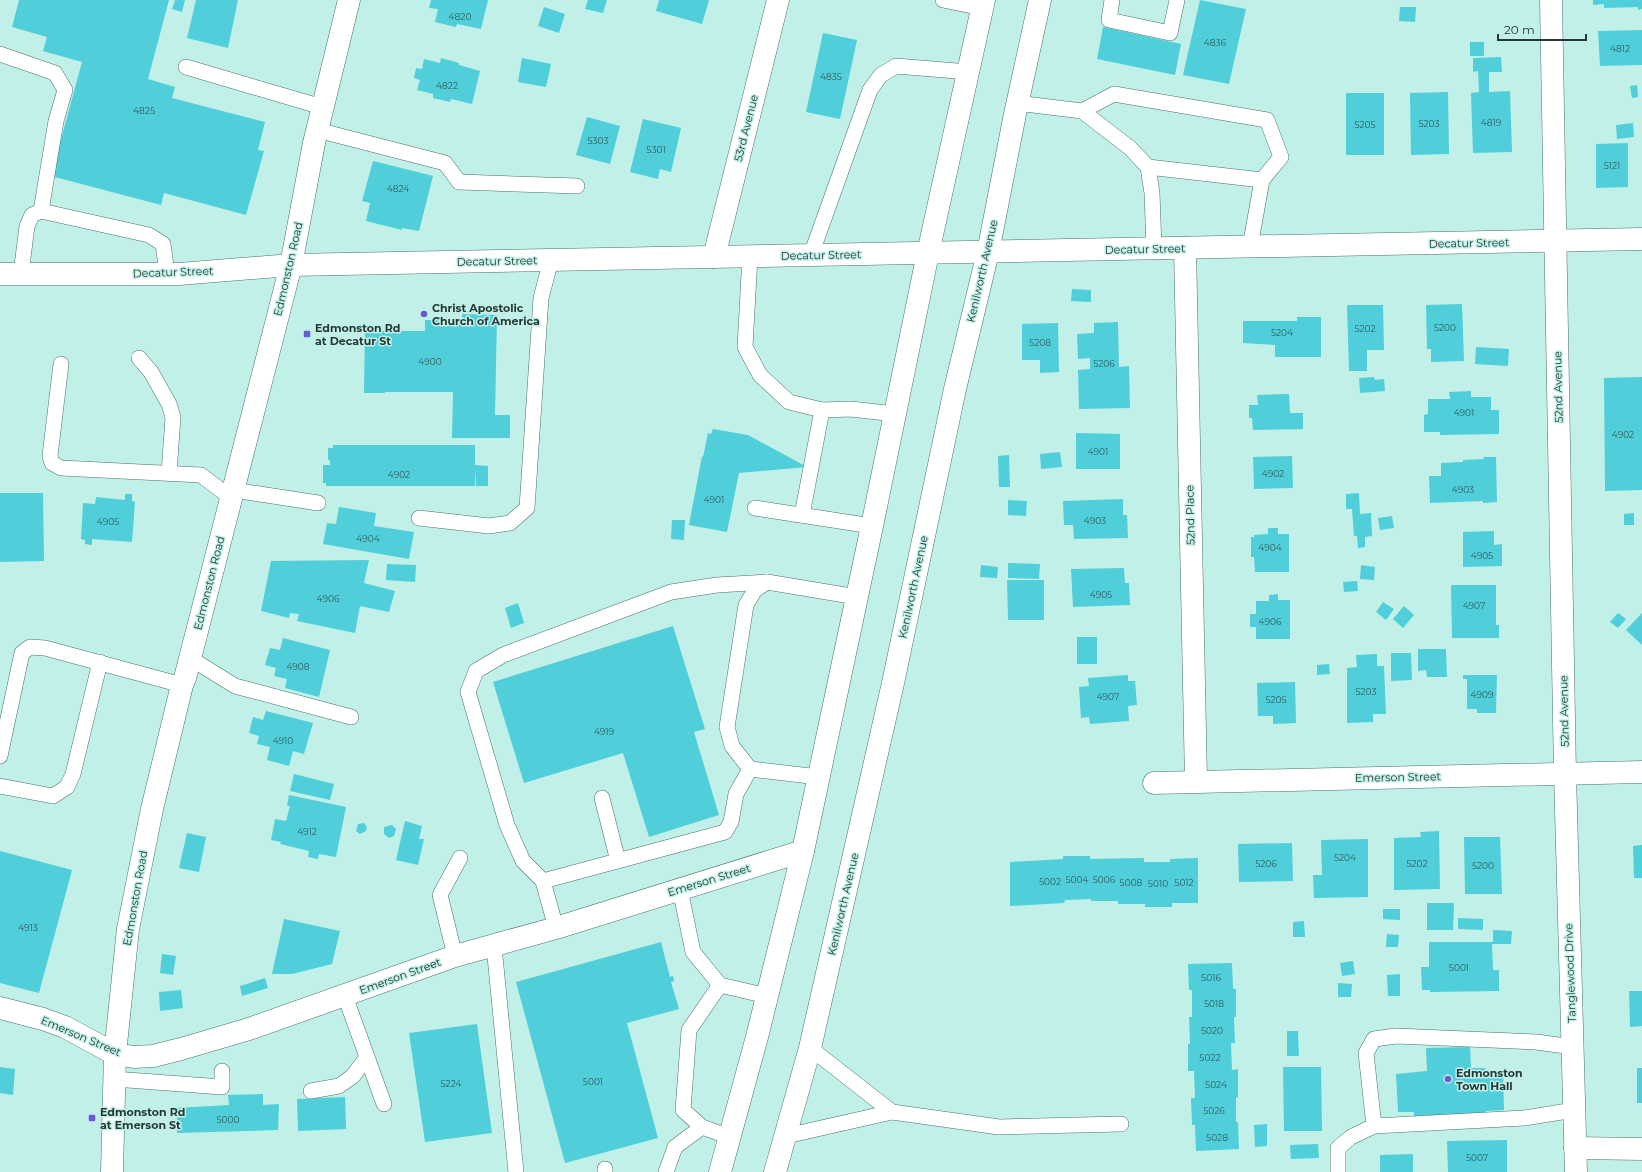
<svg xmlns="http://www.w3.org/2000/svg" width="1642" height="1172" font-family="Montserrat,sans-serif">
  <style>
    .building { fill: #50ced9 }
    .lines { fill: none; stroke-linecap: round; stroke-linejoin: round }
    .lane-casing { stroke: #47726b; stroke-width: 16 }
    .street-casing { stroke: #47726b; stroke-width: 23 }
    .secondary-casing { stroke: #47726b; stroke-width: 23 }
    .primary-casing { stroke: #47726b; stroke-width: 23 }
    .lane { stroke: #fff; stroke-width: 15 }
    .street { stroke: #fff; stroke-width: 22 }
    .secondary { stroke: #fff; stroke-width: 22 }
    .primary { stroke: #fff; stroke-width: 22 }
    .poi-dot { fill: #6a5ad4; stroke: #c1f0e8; stroke-width: 1.5 }
    .labels { text-anchor: middle; dominant-baseline: central; stroke-width: 3; stroke-linejoin: round; paint-order: stroke }
    .number-label { font-size: 9px; fill: #305e5e }
    .street-label { font-size: 11px; fill: #263835; stroke: #c1f0e8 }
    .poi-label { font-size: 11px; font-weight: bold; fill: #263835; stroke: #c1f0e8; text-anchor: start }
  </style>
  <rect width="100%" height="100%" fill="#c1f0e8"/>
  <!-- building -->
  <g class="building">
    <path d="M19,0H169L148,79L175,87L172,98L265,122L258,150L264,151L246,215L164,193L161,205L51,176L82,62L43,51L47,37L12,27Z"/>
    <path d="M175,0H185L182,12L172,9Z"/>
    <path d="M196,0H238L228,48L187,38Z"/>
    <path d="M431,0H488L481,29L457,24L456,27L435,22L438,9L429,8Z"/>
    <path d="M588,0H607L603,13L585,9Z"/>
    <path d="M659,0H709L702,24L656,11Z"/>
    <path d="M1200,0L1246,9L1229,84L1183,75Z"/>
    <path d="M1593,0H1642V9L1638,10V7L1604,8V4L1593,5Z"/>
    <path d="M544,7L565,14L559,33L538,26Z"/>
    <path d="M1400,7H1416L1415,22L1399,21Z"/>
    <path d="M1103,27L1181,44L1175,75L1097,59Z"/>
    <path d="M1642,30V65L1600,66L1598,31Z"/>
    <path d="M823,33L857,40L840,119L806,112Z"/>
    <rect x="1470" y="42" width="14" height="14"/>
    <path d="M1501,57L1502,72H1489V92L1510,91L1512,152L1473,153L1471,93L1479,92L1478,71L1473,72V58Z"/>
    <path d="M441,58L459,63V65L480,71L472,104L451,99L450,102L433,98V94L417,90L420,80L414,78L416,68L422,69L424,59L440,63Z"/>
    <path d="M522,58L551,64L546,87L518,82Z"/>
    <path d="M1637,85L1638,97L1632,98L1630,86Z"/>
    <path d="M1448,92L1449,154L1411,155L1410,93Z"/>
    <rect x="1346" y="93" width="38" height="62"/>
    <path d="M587,117L620,126L610,164L576,155Z"/>
    <path d="M643,119L681,128L671,172L660,169L658,179L630,172Z"/>
    <path d="M1633,123L1634,137L1617,139L1616,125Z"/>
    <path d="M1628,143V187L1596,188V144Z"/>
    <path d="M373,161L433,176L419,231L402,228V230L366,221L370,203L362,201Z"/>
    <path d="M1072,289L1091,290V302L1071,301Z"/>
    <path d="M1462,304L1464,361L1431,362V349H1427L1426,305Z"/>
    <path d="M1347,305H1383L1384,350H1367V371H1349Z"/>
    <path d="M462,314L497,315L495,415H510V438H452L453,392H385V393H364L365,331H425V320H462Z"/>
    <path d="M1297,317H1321V357H1275V345L1243,343V321H1297Z"/>
    <path d="M1118,322L1119,367L1129,366L1130,408L1079,409L1078,370L1090,369V358L1078,359L1077,334L1094,333V323Z"/>
    <path d="M1058,323L1059,372L1040,373V360H1022V324Z"/>
    <path d="M1476,347L1509,349L1508,366L1475,364Z"/>
    <path d="M1374,377L1375,380L1384,379L1385,391L1360,393L1359,378Z"/>
    <path d="M1642,377V490L1605,491L1604,378Z"/>
    <path d="M1471,391V397H1491V410H1499V434L1440,435V432H1424V415L1428,414V399H1450L1449,392Z"/>
    <path d="M1289,394L1290,413H1303V429L1253,430L1252,418H1249V405H1258L1257,395Z"/>
    <path d="M713,429L748,435L807,467L739,473L727,532L689,525L702,456L703,457L708,433L711,434Z"/>
    <path d="M1076,433L1120,434V469H1076Z"/>
    <path d="M333,445H475V465L488,466V486H476V468L475,486H326V483H323V465H330V460H328V448H333Z"/>
    <path d="M1060,452L1062,467L1041,469L1040,454Z"/>
    <path d="M1009,455L1010,487H999L998,456Z"/>
    <path d="M1292,456L1293,488L1254,489L1253,457Z"/>
    <path d="M1483,457H1496L1497,502L1483,503V501L1430,503L1429,476H1441V463L1463,462V460L1484,459Z"/>
    <path d="M0,493H43L44,561L0,562Z"/>
    <path d="M1359,493L1360,514L1371,513L1372,536L1365,537V547L1358,548L1357,536H1354L1352,509H1346V494Z"/>
    <path d="M125,494H132V501L135,502L132,542L92,539V545L85,544V540L81,539L83,503L95,504L96,497L125,500Z"/>
    <path d="M1123,499V515H1127L1128,538L1074,539L1073,525H1064L1063,501Z"/>
    <path d="M1008,500L1027,501L1026,516L1008,515Z"/>
    <path d="M339,507L376,513L374,526L414,532L409,559L323,544L327,523L336,524Z"/>
    <path d="M1634,513V525H1624V514Z"/>
    <path d="M1392,516L1394,528L1380,530L1378,518Z"/>
    <path d="M672,520H685L684,540L671,539Z"/>
    <path d="M1268,528H1278V534H1289V572H1255L1254,557H1251V537H1254V535L1268,534Z"/>
    <path d="M1494,531V545L1502,544V566L1463,567V532Z"/>
    <path d="M369,560L364,583L395,591L389,612L360,606L355,633L297,621L299,614L290,613L289,618L261,611L271,561Z"/>
    <path d="M1008,563L1040,564L1039,579L1008,578Z"/>
    <path d="M387,564L416,565L415,582L386,580Z"/>
    <path d="M981,565L998,567L997,578L980,577Z"/>
    <path d="M1361,565L1375,567L1374,580L1360,579Z"/>
    <path d="M1124,568L1125,583H1129L1130,605L1073,607L1071,569Z"/>
    <path d="M1007,580H1044V620H1008Z"/>
    <path d="M1357,581L1358,591L1344,592L1343,582Z"/>
    <path d="M1451,585H1496V625H1499V638H1452Z"/>
    <path d="M1278,594V600H1290V639H1256V627H1250V614H1256V601H1269V595Z"/>
    <path d="M1383,602L1394,609L1386,620L1376,612Z"/>
    <path d="M518,603L524,623L511,628L505,608Z"/>
    <path d="M1404,606L1414,615L1403,628L1393,619Z"/>
    <path d="M1618,613L1626,619L1618,628L1610,622Z"/>
    <path d="M1642,613V645L1626,630Z"/>
    <path d="M673,626L705,729L694,732L719,815L649,837L623,753L524,783L493,682Z"/>
    <rect x="1077" y="637" width="20" height="27"/>
    <path d="M283,638L330,650L319,697L285,688L287,679L274,676L276,668L265,665L270,648L280,650Z"/>
    <path d="M1418,649H1446L1447,677H1427L1426,670L1418,671Z"/>
    <path d="M1391,653H1411L1412,680L1391,681Z"/>
    <path d="M1377,654V666H1384L1386,714H1373V722L1347,723V668L1357,667L1356,655Z"/>
    <path d="M1329,664L1330,674L1317,675V665Z"/>
    <path d="M1128,675V681H1135L1137,705L1128,706L1129,721L1090,724L1089,717L1081,718L1079,687L1089,686L1088,678Z"/>
    <path d="M1463,675H1497L1496,713H1477V709H1467V679H1463Z"/>
    <path d="M1295,682L1296,723L1273,724V716H1258L1257,683Z"/>
    <path d="M266,711L313,723L304,754L293,751L289,766L267,760L270,747L257,744L259,736L249,733L253,717L263,720Z"/>
    <path d="M294,774L334,784L330,800L290,791Z"/>
    <path d="M289,795L346,807L336,857L319,854L318,859L308,857L309,851L280,844L281,842L271,840L275,819L286,821L290,806H287Z"/>
    <path d="M405,821L422,826L419,839H424L418,865L396,860Z"/>
    <path d="M364,823L367,827L366,831L360,834L356,831L358,824Z"/>
    <path d="M392,825L396,829L394,836L389,838L384,834V827Z"/>
    <path d="M1439,831L1440,889L1394,890V838L1421,837L1420,832Z"/>
    <path d="M187,833L206,837L199,872L179,868Z"/>
    <path d="M1464,837H1500L1502,894H1465Z"/>
    <path d="M1368,839V897L1314,898L1313,875H1322L1321,840Z"/>
    <path d="M1292,843L1293,881L1239,882L1238,844Z"/>
    <path d="M1642,845V878H1634L1633,846Z"/>
    <path d="M0,851L72,870L39,993L0,983Z"/>
    <path d="M1063,856H1090V859L1144,858V862H1170V859L1198,858V903H1172V907H1145V904H1118V901H1091V899L1065,900L1064,903L1010,906V862L1063,859Z"/>
    <path d="M1427,903H1454L1453,930H1427Z"/>
    <path d="M1383,909H1400V920L1383,919Z"/>
    <path d="M1458,918L1483,919V930L1458,929Z"/>
    <path d="M284,919L340,931L332,964L292,974H272Z"/>
    <path d="M1304,921L1305,937H1293V922Z"/>
    <path d="M1493,930L1512,931L1511,944H1492L1493,970H1499V991L1430,992V990H1422L1421,967H1429V942H1493Z"/>
    <path d="M1387,934L1399,935L1398,947H1386Z"/>
    <path d="M661,942L670,977L673,976L674,981L671,982L679,1009L627,1023L658,1138L565,1163L516,982Z"/>
    <path d="M162,954L176,956L173,975L160,973Z"/>
    <path d="M1353,961L1355,974L1342,976L1340,963Z"/>
    <path d="M1232,963L1233,989H1236V1017H1234L1235,1043H1231L1232,1070L1238,1069V1097L1236,1098V1122H1238L1239,1149L1196,1151L1195,1125H1192L1191,1098H1195L1194,1071H1188V1044H1190L1189,1017H1192V990H1189L1188,964Z"/>
    <path d="M1400,974V996H1388L1387,975Z"/>
    <path d="M265,978L268,988L242,996L240,986Z"/>
    <path d="M1338,983L1352,984L1351,997H1338Z"/>
    <path d="M181,990L183,1008L160,1011L159,992Z"/>
    <path d="M1629,991H1642V1026L1630,1027Z"/>
    <path d="M477,1024L492,1133L425,1142L409,1033Z"/>
    <path d="M1287,1031H1298L1299,1056H1287Z"/>
    <path d="M1470,1047L1471,1068H1485V1071L1503,1070L1504,1110L1486,1111V1113L1414,1116V1112H1398L1396,1074L1427,1071L1426,1048Z"/>
    <path d="M0,1067L15,1069L13,1095L0,1093Z"/>
    <path d="M1283,1067H1321L1322,1131H1284Z"/>
    <rect x="1637" y="1068" width="5" height="35"/>
    <path d="M263,1094V1105L279,1104L278,1130L177,1133V1108L229,1105L228,1095Z"/>
    <path d="M345,1097L346,1129L298,1131L297,1099Z"/>
    <path d="M1267,1124V1146L1255,1147L1254,1125Z"/>
    <path d="M1507,1140V1172H1448L1447,1141Z"/>
    <path d="M1318,1144L1319,1158L1291,1159L1290,1145Z"/>
    <path d="M1413,1154V1172H1380V1155Z"/>
  </g>
  <g class="lines">
    <!-- lane casing -->
    <g class="lane-casing">
      <g id="lane">
        <path d="M943,0L982,8"/>
        <path d="M1112,0L1109,20L1170,33L1177,0"/>
        <path d="M0,54L55,73L65,90L56,121L41,211"/>
        <path d="M186,67L322,107"/>
        <path d="M1017,103L1082,111L1114,94L1267,120L1281,157L1262,180L1250,247"/>
        <path d="M1082,111L1130,148L1148,167L1152,193L1154,248"/>
        <path d="M317,130L445,163L459,182L577,186"/>
        <path d="M1148,167L1262,180"/>
        <path d="M811,255L870,90L881,75L896,66L969,72"/>
        <path d="M750,256L745,347L760,375L789,402L822,410L851,409L895,414"/>
        <path d="M21,274L27,226L32,215L41,211L149,235L163,244L167,274"/>
        <path d="M139,358L151,372L169,404L173,417L169,473"/>
        <path d="M61,364L50,456L52,463L61,468L201,475L231,498"/>
        <path d="M233,490L318,503"/>
        <path d="M755,508L872,526"/>
        <path d="M802,515L822,410"/>
        <path d="M419,518L489,526L510,523L527,508L541,298L551,260"/>
        <path d="M190,658L235,686L351,717"/>
        <path d="M0,756L22,653L30,647L45,648L182,685"/>
        <path d="M819,777L750,769L732,746L727,727L746,605L755,590L767,582L857,597"/>
        <path d="M0,786L53,796L67,787L73,774L100,662"/>
        <path d="M602,798L618,861"/>
        <path d="M543,881L725,832L731,822L736,794L750,769"/>
        <path d="M680,889L693,952L720,985L767,996"/>
        <path d="M556,928L543,881L523,861L507,825L468,692L476,671L503,655L671,592L717,585L767,582"/>
        <path d="M494,946L516,1172"/>
        <path d="M455,956L440,895L460,858"/>
        <path d="M720,985L689,1030L683,1110L702,1127L730,1137"/>
        <path d="M345,996L384,1104"/>
        <path d="M810,1048L892,1112"/>
        <path d="M114,1079L222,1087V1071"/>
        <path d="M311,1091L339,1086L353,1076L367,1057"/>
        <path d="M1374,1126L1366,1053L1374,1039L1396,1036L1536,1042L1573,1047"/>
        <path d="M786,1136L892,1112L999,1127L1121,1124"/>
        <path d="M605,1169V1172"/>
        <path d="M666,1172L675,1147L702,1127"/>
        <path d="M1338,1172V1148L1351,1137L1374,1126L1524,1118L1574,1110"/>
      </g>
    </g>
    <!-- street casing -->
    <g class="street-casing">
      <g id="street">
        <path d="M1551,0L1565,774L1576,1172"/>
        <path d="M1185,248L1196,781"/>
        <path d="M714,257L778,0"/>
        <path d="M0,274H179L291,265"/>
        <path d="M1154,783L1642,772"/>
        <path d="M115,1054L134,1057L153,1056L181,1049L249,1029L455,956L556,928L803,851"/>
        <path d="M1575,1148L1642,1149"/>
      </g>
    </g>
    <!-- secondary casing -->
    <g class="secondary-casing">
      <g id="secondary">
        <path d="M291,265L1642,239"/>
        <path d="M0,1008L43,1019L65,1027L115,1054"/>
        <path d="M112,1172L115,1054L128,929L152,809L182,685L185,678L291,265L314,143L349,0"/>
      </g>
    </g>
    <!-- primary casing -->
    <g class="primary-casing">
      <g id="primary">
        <path d="M720,1172L757,1037L803,851L872,526L928,253L984,0"/>
        <path d="M775,1172L810,1048L893,683L955,389L988,252L1015,114L1040,0"/>
      </g>
    </g>
    <!-- lane -->
    <use href="#lane" class="lane"/>
    <!-- street -->
    <use href="#street" class="street"/>
    <!-- secondary -->
    <use href="#secondary" class="secondary"/>
    <!-- primary -->
    <use href="#primary" class="primary"/>
  </g>
  <!-- markers -->
  <g class="poi-dot">
    <circle cx="424" cy="314" r="4"/>
    <rect x="303" y="330" width="8" height="8" rx="2"/>
    <circle cx="1448" cy="1079" r="4"/>
    <rect x="88" y="1114" width="8" height="8" rx="2"/>
  </g>
  <g class="labels">
    <!-- number labels -->
    <g class="number-label">
      <text x="460" y="16">4820</text>
      <text x="1215" y="42">4836</text>
      <text x="1620" y="48">4812</text>
      <text x="831" y="76">4835</text>
      <text x="447" y="85">4822</text>
      <text x="144" y="110">4825</text>
      <text x="1491" y="122">4819</text>
      <text x="1429" y="123">5203</text>
      <text x="1365" y="124">5205</text>
      <text x="598" y="140">5303</text>
      <text x="656" y="149">5301</text>
      <text x="1612" y="165">5121</text>
      <text x="398" y="188">4824</text>
      <text x="1445" y="327">5200</text>
      <text x="1365" y="328">5202</text>
      <text x="1282" y="332">5204</text>
      <text x="1040" y="342">5208</text>
      <text x="430" y="361">4900</text>
      <text x="1104" y="363">5206</text>
      <text x="1464" y="412">4901</text>
      <text x="1623" y="434">4902</text>
      <text x="1098" y="451">4901</text>
      <text x="1273" y="473">4902</text>
      <text x="399" y="474">4902</text>
      <text x="1463" y="489">4903</text>
      <text x="714" y="499">4901</text>
      <text x="1095" y="520">4903</text>
      <text x="108" y="521">4905</text>
      <text x="368" y="538">4904</text>
      <text x="1270" y="547">4904</text>
      <text x="1482" y="555">4905</text>
      <text x="1101" y="594">4905</text>
      <text x="328" y="598">4906</text>
      <text x="1474" y="605">4907</text>
      <text x="1270" y="621">4906</text>
      <text x="298" y="666">4908</text>
      <text x="1366" y="691">5203</text>
      <text x="1482" y="694">4909</text>
      <text x="1108" y="696">4907</text>
      <text x="1276" y="699">5205</text>
      <text x="604" y="731">4919</text>
      <text x="283" y="740">4910</text>
      <text x="307" y="831">4912</text>
      <text x="1345" y="857">5204</text>
      <text x="1266" y="863">5206</text>
      <text x="1417" y="863">5202</text>
      <text x="1483" y="865">5200</text>
      <text x="1077" y="879">5004</text>
      <text x="1104" y="879">5006</text>
      <text x="1050" y="881">5002</text>
      <text x="1131" y="882">5008</text>
      <text x="1184" y="882">5012</text>
      <text x="1158" y="883">5010</text>
      <text x="28" y="927">4913</text>
      <text x="1459" y="967">5001</text>
      <text x="1211" y="977">5016</text>
      <text x="1214" y="1003">5018</text>
      <text x="1212" y="1030">5020</text>
      <text x="1210" y="1057">5022</text>
      <text x="593" y="1081">5001</text>
      <text x="451" y="1083">5224</text>
      <text x="1216" y="1084">5024</text>
      <text x="1214" y="1110">5026</text>
      <text x="228" y="1119">5000</text>
      <text x="1217" y="1137">5028</text>
      <text x="1477" y="1157">5007</text>
    </g>
    <!-- street labels -->
    <g class="street-label">
      <text transform="translate(746 128) rotate(-76)">53rd Avenue</text>
      <text transform="translate(1469 243) rotate(-1)">Decatur Street</text>
      <text transform="translate(1145 249) rotate(-1)">Decatur Street</text>
      <text transform="translate(821 255) rotate(-1)">Decatur Street</text>
      <text transform="translate(497 261) rotate(-1)">Decatur Street</text>
      <text transform="translate(288 269) rotate(-77)">Edmonston Road</text>
      <text transform="translate(982 271) rotate(-77)">Kenilworth Avenue</text>
      <text transform="translate(173 272) rotate(-2)">Decatur Street</text>
      <text transform="translate(1558 387) rotate(-91)">52nd Avenue</text>
      <text transform="translate(1190 515) rotate(-91)">52nd Place</text>
      <text transform="translate(209 583) rotate(-76)">Edmonston Road</text>
      <text transform="translate(913 587) rotate(-78)">Kenilworth Avenue</text>
      <text transform="translate(1564 711) rotate(-91)">52nd Avenue</text>
      <text transform="translate(1398 777) rotate(-1)">Emerson Street</text>
      <text transform="translate(709 880) rotate(-17)">Emerson Street</text>
      <text transform="translate(135 898) rotate(-80)">Edmonston Road</text>
      <text transform="translate(843 904) rotate(-77)">Kenilworth Avenue</text>
      <text transform="translate(1570 973) rotate(-92)">Tanglewood Drive</text>
      <text transform="translate(400 976) rotate(-20)">Emerson Street</text>
      <text transform="translate(81 1036) rotate(23)">Emerson Street</text>
    </g>
    <!-- poi labels -->
    <g class="poi-label">
      <text x="432" y="308">Christ Apostolic<tspan x="432" dy="13">Church of America</tspan></text>
      <text x="315" y="328">Edmonston Rd<tspan x="315" dy="13">at Decatur St</tspan></text>
      <text x="1456" y="1073">Edmonston<tspan x="1456" dy="13">Town Hall</tspan></text>
      <text x="100" y="1112">Edmonston Rd<tspan x="100" dy="13">at Emerson St</tspan></text>
    </g>
  </g>
  <!-- scale -->
  <path d="M1498 34v6h88v-6" fill="none" stroke="#263835" stroke-width="2"/>
  <text x="1504" y="34" font-size="12" fill="#263835" stroke="#c1f0e8" stroke-width="3" paint-order="stroke">20 m</text>
</svg>
